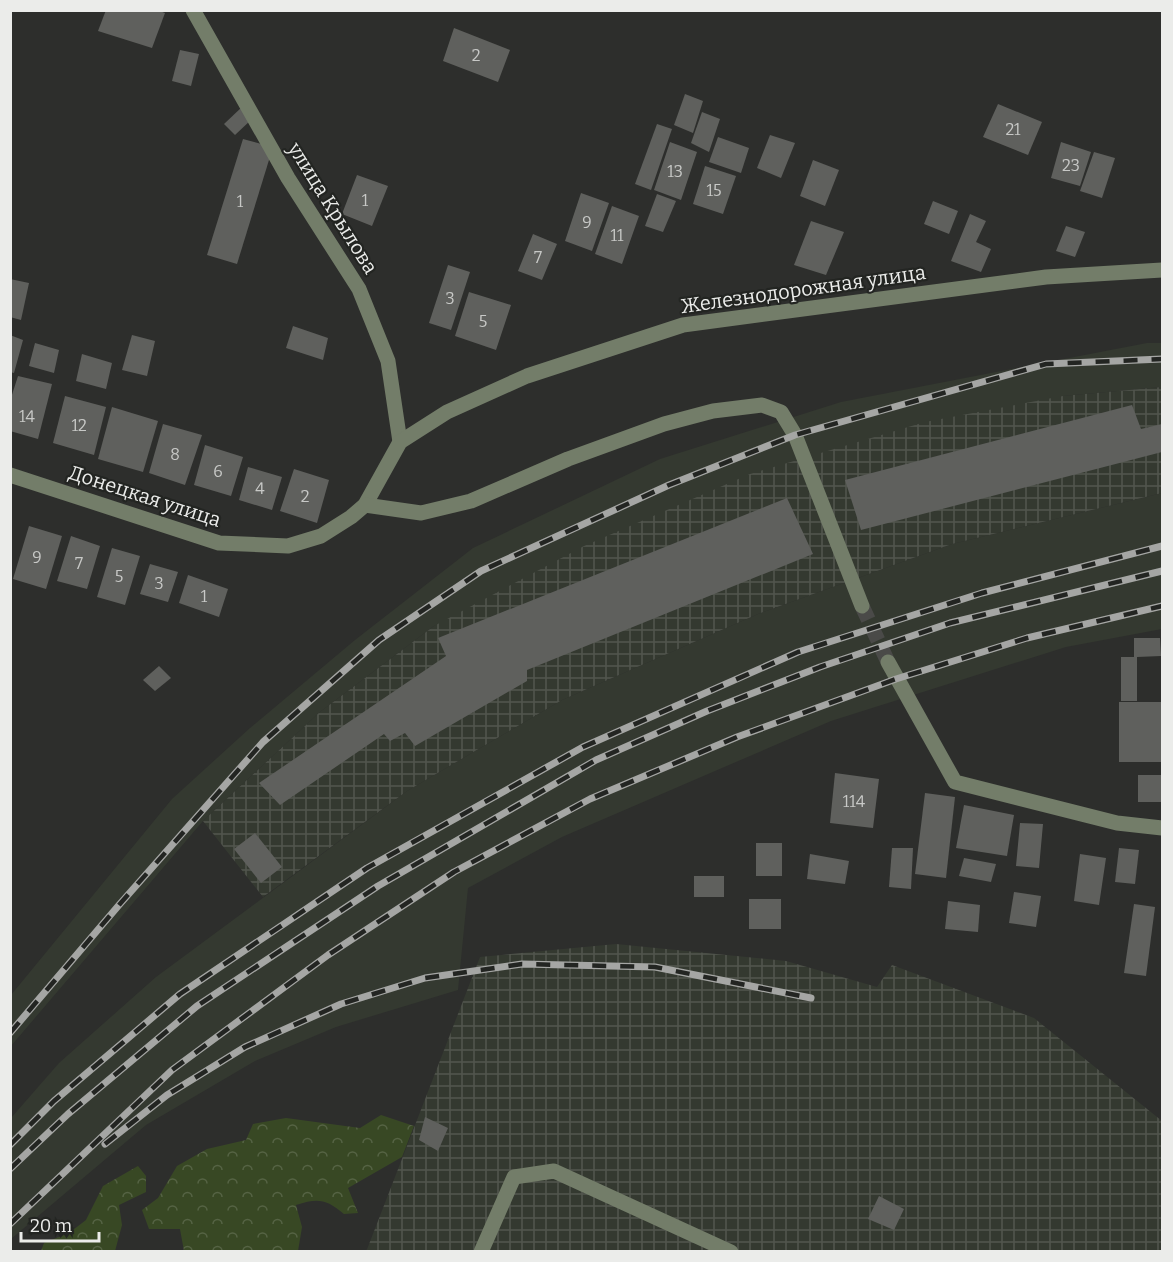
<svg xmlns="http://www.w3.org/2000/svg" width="1173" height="1262" viewBox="0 0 1173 1262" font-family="Bitter,serif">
  <defs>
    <pattern id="industrial-grid" width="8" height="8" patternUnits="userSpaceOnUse" patternTransform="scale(1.5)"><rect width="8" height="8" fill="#343930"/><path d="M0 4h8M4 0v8" fill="none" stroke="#52564e"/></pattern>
    <pattern id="forest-crowns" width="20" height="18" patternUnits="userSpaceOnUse" patternTransform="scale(1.5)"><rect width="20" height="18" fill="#384824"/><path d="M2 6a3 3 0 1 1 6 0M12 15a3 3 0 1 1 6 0" fill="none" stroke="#556344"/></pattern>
  </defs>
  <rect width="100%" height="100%" fill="#2d2e2c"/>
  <g fill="#343930">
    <path d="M1147 343H1162V387L1063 396 434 626 320 712 203 821 11 1046V995L172 799 250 728 355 640 473 548 660 459 841 402Z"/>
    <path d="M1162 493V629L1066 647 831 721 562 837 468 888 458 990 336 1027 255 1061 146 1125 11 1239V1118L59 1063 156 977 407 791 562 700 758 614 952 544Z"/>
  </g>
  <g fill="url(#industrial-grid)">
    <path d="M1162 387V493L952 544 758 614 562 700 407 791 263 897 203 821 320 712 434 626 584 546 750 474 925 422 1063 396Z"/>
    <path d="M616 944 786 961 877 987 892 965 1034 1018 1162 1121V1251L366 1252 480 957Z"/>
  </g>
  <g fill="url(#forest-crowns)">
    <path d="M381 1115 414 1126 402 1157 348 1188 358 1213 344 1214C326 1199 318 1198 296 1205L302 1227 298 1251H184L180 1229H149L142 1210 158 1198 177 1166 207 1149 246 1140 253 1124 286 1118 360 1128Z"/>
    <path d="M138 1166 146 1176V1192L119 1205 122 1225 115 1251H41L44 1243 69 1233 86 1220 103 1186Z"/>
  </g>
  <g fill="#5f605d">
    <path d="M106 10H157L165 13 152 48 98 31Z"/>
    <path d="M454 28 510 50 498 82 443 61Z"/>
    <path d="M180 50 199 54 191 86 172 81Z"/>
    <path d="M685 94 703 101 693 133 674 125Z"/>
    <path d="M998 104 1042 122 1028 155 983 137Z"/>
    <path d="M242 107 252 119 235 135 224 124Z"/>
    <path d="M702 112 720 119 709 152 691 143Z"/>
    <path d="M657 124 672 129 651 190 635 184Z"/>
    <path d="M770 135 795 143 781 178 757 168Z"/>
    <path d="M718 137 749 148 741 173 709 162Z"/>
    <path d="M243 139 273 147 237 264 207 255Z"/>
    <path d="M670 142 697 152 681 200 654 190Z"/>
    <path d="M1061 142 1091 152 1080 186 1051 178Z"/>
    <path d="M1094 152 1115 158 1102 198 1080 191Z"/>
    <path d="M813 160 839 170 825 206 800 196Z"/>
    <path d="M705 166 736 176 723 214 693 204Z"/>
    <path d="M357 175 388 186 372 226 342 214Z"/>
    <path d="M581 193 609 203 592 251 565 241Z"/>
    <path d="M657 194 676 201 663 232 645 226Z"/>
    <path d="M933 201 958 211 949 234 924 224Z"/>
    <path d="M612 206 639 216 622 264 595 254Z"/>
    <path d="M970 214 986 221 976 242 991 249 981 272 951 261Z"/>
    <path d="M811 221 844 232 826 275 794 265Z"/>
    <path d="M1066 226 1085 232 1075 257 1056 251Z"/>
    <path d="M533 234 557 244 542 280 518 271Z"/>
    <path d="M448 265 470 272 451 330 429 323Z"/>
    <path d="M10 279 29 283 21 320 10 317Z"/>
    <path d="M469 292 511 305 496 350 455 336Z"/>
    <path d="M293 326 328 338 323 360 286 348Z"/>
    <path d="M10 335 23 340 14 373 10 372Z"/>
    <path d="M132 335 155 341 147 376 122 370Z"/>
    <path d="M35 343 59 350 54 373 29 366Z"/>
    <path d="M82 354 112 363 106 389 76 381Z"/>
    <path d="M18 376 52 384 38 439 10 431V401Z"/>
    <path d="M65 396 106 407 94 455 53 443Z"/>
    <path d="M1132 405 1141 429 1162 424V452L861 530 845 480Z"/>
    <path d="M112 407 158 421 143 472 98 459Z"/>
    <path d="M163 424 202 435 185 485 149 473Z"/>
    <path d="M205 445 243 457 231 496 194 485Z"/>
    <path d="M248 467 282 477 272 510 239 500Z"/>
    <path d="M294 469 329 480 317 523 280 511Z"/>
    <path d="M787 498 813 554 527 670V681L415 746 405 733 390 741 384 734 280 805 259 783 446 656 438 638Z"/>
    <path d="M29 526 62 536 46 589 13 579Z"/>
    <path d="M71 536 100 546 87 589 57 581Z"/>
    <path d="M112 548 140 556 125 605 97 597Z"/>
    <path d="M150 564 178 572 168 602 140 594Z"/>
    <path d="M188 575 228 589 219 617 179 603Z"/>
    <path d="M1134 638H1160L1161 656 1137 657V701H1121V657H1134Z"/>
    <path d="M159 666 171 678 155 691 143 680Z"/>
    <rect x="1119" y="702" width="43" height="60"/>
    <path d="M835 773 879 779 873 828 830 823Z"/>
    <rect x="1138" y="775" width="24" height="27"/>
    <path d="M925 793 955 797 946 878 915 874Z"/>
    <path d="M964 805 1014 815 1007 856 956 848Z"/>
    <path d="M1020 823 1043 824 1039 868 1016 866Z"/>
    <path d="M255 833 282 867 261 883 234 849Z"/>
    <rect x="756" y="843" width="26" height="33"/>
    <path d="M892 848H913L911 889 889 887Z"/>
    <path d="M1119 848 1139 850 1135 884 1115 882Z"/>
    <path d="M810 854 849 861 845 884 807 879Z"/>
    <path d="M1080 854 1106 858 1099 905 1074 901Z"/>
    <path d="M964 858 996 864 991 882 959 876Z"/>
    <rect x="694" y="876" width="30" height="21"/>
    <path d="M1014 892 1041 896 1036 927 1009 923Z"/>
    <rect x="749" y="899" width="32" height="30"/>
    <path d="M948 901 980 905 978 932 945 929Z"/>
    <path d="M1134 904 1155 907 1146 976 1124 973Z"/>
    <path d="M425 1117 448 1128 438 1151 419 1140Z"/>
    <path d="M879 1196 904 1209 894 1230 868 1219Z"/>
  </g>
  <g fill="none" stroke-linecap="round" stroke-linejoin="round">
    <path stroke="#4a4a48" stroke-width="15" stroke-dasharray="15 8" stroke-linecap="butt" d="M862 606 888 662"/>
    <g stroke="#737d69" stroke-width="15">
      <path d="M193 10 288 178 359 289 388 361 400 442"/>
      <path d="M10 475 219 543 288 546 321 536 351 517 365 505 400 442 447 412 527 376 683 325 1046 277 1162 270"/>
      <path d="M365 505 421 513 471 501 568 459 664 424 713 411 762 405 781 412 795 435 862 606"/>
      <path d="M888 662 955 782 1117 823 1162 828"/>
      <path d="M481 1252 514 1177 554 1171 731 1252"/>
    </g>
    <g stroke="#a5a6a4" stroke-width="7">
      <g id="rail">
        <path d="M10 1033 119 905 263 742 379 640 481 571 669 485 795 435 1046 364 1162 359"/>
        <path d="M105 1144 167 1095 245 1047 341 1004 425 978 522 964 655 967 811 998"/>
        <path d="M10 1145 54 1101 180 994 367 868 583 747 798 652 982 593 1162 546"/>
        <path d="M10 1169 68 1114 197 1006 378 886 596 760 707 711 820 667 950 623 1162 571"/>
        <path d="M10 1224 172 1070 328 955 454 872 590 799 737 737 896 679 1027 638 1162 606"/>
      </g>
    </g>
    <use href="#rail" stroke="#232522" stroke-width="4.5" stroke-dasharray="14" stroke-linecap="butt"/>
  </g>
  <g text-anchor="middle" stroke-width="4.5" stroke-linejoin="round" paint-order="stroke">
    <g font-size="16" fill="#c8c9c7">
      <text x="476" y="61">2</text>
      <text x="1013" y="135">21</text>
      <text x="1071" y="171">23</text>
      <text x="675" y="177">13</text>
      <text x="714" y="196">15</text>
      <text x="365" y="206">1</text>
      <text x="240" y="207">1</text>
      <text x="587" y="228">9</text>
      <text x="617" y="241">11</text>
      <text x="538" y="263">7</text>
      <text x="450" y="304">3</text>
      <text x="483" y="327">5</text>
      <text x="27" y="422">14</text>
      <text x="79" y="431">12</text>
      <text x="175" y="460">8</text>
      <text x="218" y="477">6</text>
      <text x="260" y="494">4</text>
      <text x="305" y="502">2</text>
      <text x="37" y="563">9</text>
      <text x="79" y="569">7</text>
      <text x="119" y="582">5</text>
      <text x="159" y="589">3</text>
      <text x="204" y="602">1</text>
      <text x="854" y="807">114</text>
    </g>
    <g font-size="20" fill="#ebecea" stroke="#232522">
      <text transform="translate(333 208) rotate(58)" y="7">улица Крылова</text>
      <text transform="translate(803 289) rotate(-8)" y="7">Железнодорожная улица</text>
      <text transform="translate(145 496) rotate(18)" y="7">Донецкая улица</text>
    </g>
  </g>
  <rect width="1173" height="1262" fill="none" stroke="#ebecea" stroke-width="24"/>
  <path d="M21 1232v9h78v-9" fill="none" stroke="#ebecea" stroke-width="3"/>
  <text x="30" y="1232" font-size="18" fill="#ebecea" stroke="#232522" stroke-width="4.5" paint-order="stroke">20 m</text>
</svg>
